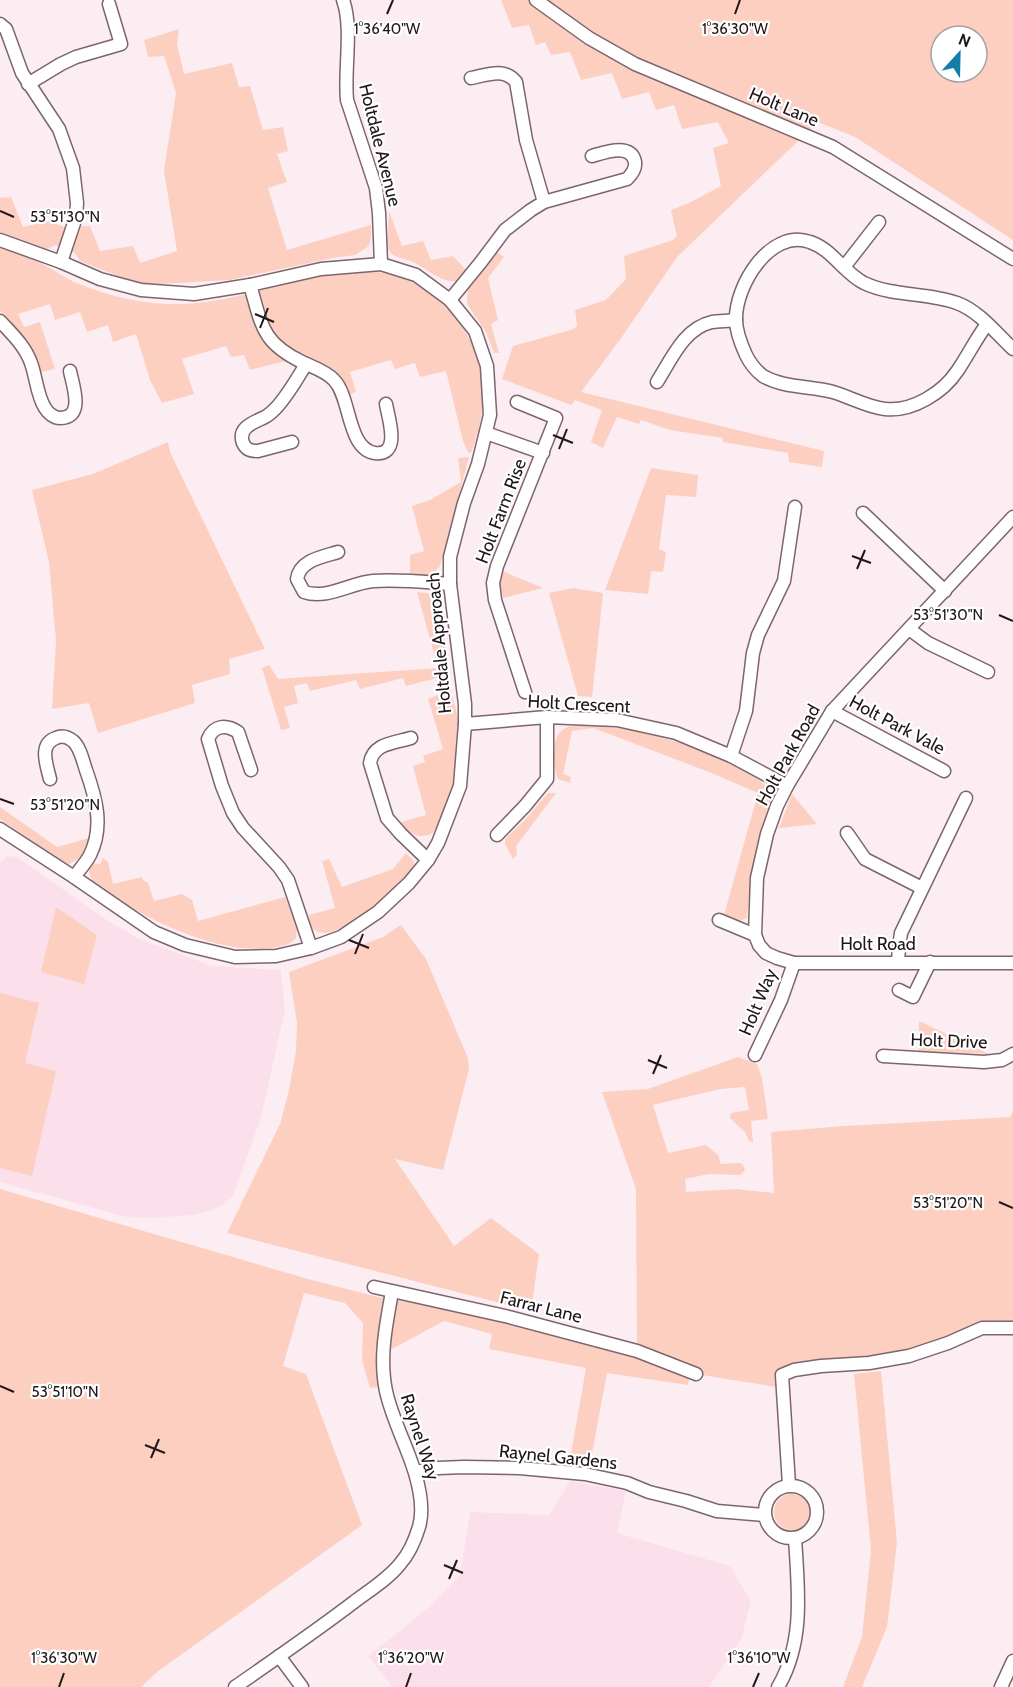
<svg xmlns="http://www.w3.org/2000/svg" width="1013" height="1687" viewBox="0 0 1013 1687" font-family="Cabin,sans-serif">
  <rect width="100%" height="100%" fill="#fcedf3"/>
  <g fill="#fbe0eb">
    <path d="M7 856 17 857 104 918 137 938 212 966 281 970 285 1010 261 1118 233 1196 223 1205 214 1210 193 1215 153 1218 126 1217 0 1182V863Z"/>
    <path d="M570 1481 626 1491 617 1533 730 1566 751 1601 741 1640 709 1687H392L368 1656 427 1609 460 1575 470 1512 549 1515Z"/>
  </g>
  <g fill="#fdcfc0" fill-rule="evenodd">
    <path d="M501 0H1013V240L855 137 818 122 677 257 619 341 581 392 824 451 822 467 789 462 788 453 723 442V438L670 430 641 420 639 424 617 417 603 448 591 442 602 410 575 400 571 405 502 379 513 346 574 329 577 325 575 310 606 300 626 279 624 256 673 240 677 236 671 210 691 202 721 186 713 148 729 143 718 122 682 129 674 105 656 110 649 92 622 99 612 73 581 80 570 52 551 55 545 42 536 45 529 25 512 28ZM941 36H977V72H941Z"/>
    <path d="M179 29 177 44 184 74 232 63 239 87 250 86 263 130 283 127 288 151 277 154 287 182 268 188 287 250 371 225V237L369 246 355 255 333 258 229 280 145 285 128 280 80 261 75 253 56 245 47 249 0 232V196L1 198 11 197 23 227 47 221 65 227 90 226 100 251 133 246 140 263 177 251 164 171 176 93 164 56 148 57 144 40Z"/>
    <path d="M389 211 402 246 423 241 431 260 453 256 467 271 457 281C440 283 428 269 413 262 407 259 401 259 395 256 390 253 388 250 387 245Z"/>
    <path d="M0 248C13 252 26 256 38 262 51 268 62 276 74 282 103 294 135 303 167 304 217 306 270 286 319 277 339 274 358 270 378 272 397 274 417 283 432 294 445 305 456 316 465 331 470 341 478 353 481 364 488 394 481 425 471 453L468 452 463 441 446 371 420 377 415 363 395 369 391 360 350 372 356 392 349 395 342 377 328 366 301 355 286 361 250 370 244 355 231 357 226 346 182 359 194 394 162 403 150 380 136 334 113 342 108 325 87 332 80 312 55 320 50 304 18 314 24 327 40 322 55 369 41 372C30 346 19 332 0 311Z"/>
    <path d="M497 252 504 257 488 278 498 320 491 324 499 353H494L486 332 467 304V297L468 289Z"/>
    <path d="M168 442 170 452 265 649 229 659 230 674 192 685 195 703 98 733 89 703 52 709 56 641 49 562 32 490 93 474Z"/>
    <path d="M469 457 440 566 430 577 410 575V555L424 551 412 506 430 500 461 482 458 458Z"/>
    <path d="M651 468 698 475 696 497 666 495 659 549 666 552 663 572 651 571 648 594 605 590Z"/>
    <path d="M502 571 543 588 503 598 499 581Z"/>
    <path d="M573 588 603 593 592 697 578 696 549 593Z"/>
    <path d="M417 592C431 593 435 594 441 607 444 635 447 662 451 689 452 698 456 707 457 716 460 748 455 790 441 819 437 827 434 836 423 836 414 837 405 830 401 822L426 815 413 766 425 762 423 756 443 749 428 699 446 692 441 677 406 686 403 678 360 689 356 680 310 691 307 683 294 686 298 703 284 707 290 728 281 730 262 668 269 665 278 679 438 668Z"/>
    <path d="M570 726C589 726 607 726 625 729 644 733 665 738 683 744 700 750 766 777 770 792 773 802 767 814 763 823 753 853 750 887 747 918L739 921 724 915 758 793 709 772 593 728 572 731 563 774 571 777 570 783 558 779C553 770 552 744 558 735 561 730 565 728 570 726Z"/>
    <path d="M548 793H556L516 846 517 855 513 859 505 844V839L525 820Z"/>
    <path d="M792 794 817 824 779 828Z"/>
    <path d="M0 807 57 847 89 838C86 852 83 858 69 864L61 861 0 819Z"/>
    <path d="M406 853 413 860 416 867C394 891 371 913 342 927 337 930 330 933 324 933 319 933 315 930 311 928L309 915 335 908 322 861 329 859 342 887 393 869Z"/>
    <path d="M103 858 108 862 113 884 142 877 143 880 148 883 154 901 182 894 192 900 198 921 285 897 297 928 296 938C289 946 281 946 271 948 220 954 156 924 114 897 107 892 93 886 90 876 88 872 89 867 91 863L100 864Z"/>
    <path d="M56 907 97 935 84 984 41 972Z"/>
    <path d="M401 925 426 959 468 1058 469 1069 443 1170 395 1159 454 1246 491 1218 539 1254 531 1311 227 1233 280 1124 289 1090 296 1051 297 1023 289 972 383 937Z"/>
    <path d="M0 993 39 1003 25 1063 56 1071 32 1176 0 1168Z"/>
    <path d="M919 1021 989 1054 919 1051Z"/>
    <path d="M738 1057 757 1064 762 1078 768 1119 751 1121 753 1142 749 1141 745 1132 730 1118 731 1113 749 1110 745 1087 720 1089 653 1105 668 1153 706 1145 719 1156 720 1164 739 1163 742 1164 745 1169 742 1174 739 1175 709 1174 685 1179 686 1192 735 1189 774 1193 771 1132 844 1126 1010 1117 1013 1112V1328H982L909 1356 794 1370 782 1388 696 1374 689 1377 688 1385 607 1373 590 1464 570 1460 586 1368 489 1349 492 1334 444 1321 392 1349 377 1350V1370L381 1387 370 1388 362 1360 363 1323 345 1303 304 1293 283 1366 306 1374 362 1525 157 1672 141 1687H0V1189L308 1279 378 1297 488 1316 637 1350 636 1189 602 1092 648 1089Z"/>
    <path d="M881 1371 897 1543 887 1627 862 1687H843L862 1637 871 1550 854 1374Z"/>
    <circle cx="792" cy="1512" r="18"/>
  </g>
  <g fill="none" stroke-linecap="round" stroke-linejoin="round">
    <g stroke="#7b656e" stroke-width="15">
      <g id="minor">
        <path d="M343 0C353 28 344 69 347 100L376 188 379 213 381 264"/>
        <path d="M536 0 589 38 635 64 833 147 1013 259"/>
        <path d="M0 24 6 29 22 73 59 129 73 168 77 203 76 217 61 262"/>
        <path d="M471 78C487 75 504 67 516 82L526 140 544 202"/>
        <path d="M28 84 61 64 76 57 121 44 109 4"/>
        <path d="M0 240 61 262 100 279 141 290 194 294 250 285 321 269 381 264 416 275 450 300 475 331 487 366 490 415 478 464 464 503 450 557V584L465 704V724L460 786 438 843 428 860 409 883 378 912 341 937 311 948 276 956 235 957 185 945 154 932 74 877 0 829"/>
        <path d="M844 267 879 222"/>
        <path d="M250 285C262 325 261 342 302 362 312 367 326 371 334 380 351 397 347 449 375 453 402 456 388 417 386 404"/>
        <path d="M450 300 481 262 505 230 531 210 544 202 627 179C631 175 636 168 635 162 631 142 603 153 592 156"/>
        <path d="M0 321C12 334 25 346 31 363 36 376 37 396 45 408 48 413 54 418 60 418 85 418 73 386 70 371"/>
        <path d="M987 324C976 339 968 355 958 370 943 393 912 412 885 409 867 407 850 397 833 392 811 386 783 388 763 376 755 370 750 363 746 355 741 344 736 332 736 320 735 286 770 228 810 242 832 249 844 273 864 283 894 297 927 292 957 303 979 311 996 333 1013 349"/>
        <path d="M657 382C671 360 684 328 712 322 719 321 728 321 736 320"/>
        <path d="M517 402 556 418 497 566 493 583 495 600 525 692"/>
        <path d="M486 433 543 453"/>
        <path d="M292 442 258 451C251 451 246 450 243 443 237 427 255 422 265 417 269 415 273 411 276 408 288 395 297 379 306 364"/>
        <path d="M863 513 945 591"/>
        <path d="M1013 517 832 711 787 786 777 806 767 834 757 878 755 935 759 945 766 953 777 958 794 963H1013"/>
        <path d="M338 552C322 557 300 560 297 579L304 592C327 600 350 583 373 581 399 579 424 582 450 584"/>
        <path d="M909 629 928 643 988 672"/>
        <path d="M832 711 944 771"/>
        <path d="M465 724 547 717 617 720 676 733 731 756 787 786"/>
        <path d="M411 738C395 743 373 743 370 763L387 818 401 834 428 860"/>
        <path d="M731 756 746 711 753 653 758 635 784 581 795 507"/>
        <path d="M251 770 238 732C226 724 214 725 208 739L222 786 233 813 243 828 279 867 288 880 311 948"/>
        <path d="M50 779C47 766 38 744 56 738 62 735 68 737 73 741 80 747 83 761 86 770 96 798 104 827 90 855 86 863 79 870 74 877"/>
        <path d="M847 833 865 859 922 888"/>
        <path d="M497 835 525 806 547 779V717"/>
        <path d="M719 920 755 935"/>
        <path d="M898 962 899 947 901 933 966 798"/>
        <path d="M899 990 913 997 930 962"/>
        <path d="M755 1055 781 1000 794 963"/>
        <path d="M883 1056 984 1062 1002 1060 1013 1054"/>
        <path d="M374 1287 509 1317 637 1351 696 1374"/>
        <path d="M415 1472 438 1468 464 1467 520 1468 585 1474 627 1483 649 1492 686 1501 717 1511 765 1515"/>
        <path d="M789 1485 782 1375 794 1370 821 1366 869 1363 909 1356 948 1343 982 1328H1013"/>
        <circle cx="791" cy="1512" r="26"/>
        <path d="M279 1656 302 1687"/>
        <path d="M235 1687C275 1659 316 1631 354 1602 370 1590 388 1579 400 1564 409 1554 415 1540 419 1527 424 1510 420 1490 415 1473 407 1446 392 1419 386 1391 379 1358 386 1325 392 1292"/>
        <path d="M778 1687C805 1641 798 1589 795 1538"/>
        <path d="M1001 1687 1013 1661"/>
      </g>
    </g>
    <use href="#minor" stroke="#fff" stroke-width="12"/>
  </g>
  <path fill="none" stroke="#1f161a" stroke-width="2" d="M387 14 393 0M735 14 740 0M0 211 14 217M255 314 274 322M260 328 268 308M553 435 573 443M559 449 567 429M852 556 871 563M857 569 865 550M999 615 1013 621M0 799 14 804M349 940 369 948M355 954 363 934M648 1060 667 1068M653 1074 661 1055M999 1202 1013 1208M0 1386 14 1392M145 1445 165 1453M151 1458 159 1439M444 1565 463 1573M449 1579 457 1560M59 1687 64 1673M406 1687 411 1673M753 1687 759 1673"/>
  <g text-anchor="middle" stroke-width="4.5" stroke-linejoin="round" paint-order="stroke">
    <g font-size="18" fill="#1f161a" stroke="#fff">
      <text transform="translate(784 107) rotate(23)" y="6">Holt Lane</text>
      <text transform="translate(380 145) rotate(76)" y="6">Holtdale Avenue</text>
      <text transform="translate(501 511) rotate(-69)" y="6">Holt Farm Rise</text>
      <text transform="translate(439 643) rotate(-95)" y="6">Holtdale Approach</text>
      <text transform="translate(579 704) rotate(3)" y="6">Holt Crescent</text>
      <text transform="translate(897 725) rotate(28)" y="6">Holt Park Vale</text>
      <text transform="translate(788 755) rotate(-61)" y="6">Holt Park Road</text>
      <text x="878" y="950">Holt Road</text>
      <text transform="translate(758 1002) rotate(-67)" y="6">Holt Way</text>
      <text transform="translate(949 1041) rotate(2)" y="6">Holt Drive</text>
      <text transform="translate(541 1307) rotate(14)" y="6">Farrar Lane</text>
      <text transform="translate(420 1437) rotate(72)" y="6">Raynel Way</text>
      <text transform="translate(558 1457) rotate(6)" y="6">Raynel Gardens</text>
    </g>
  </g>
  <g font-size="15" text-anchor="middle" fill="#1f161a" stroke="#fff" stroke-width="4.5" stroke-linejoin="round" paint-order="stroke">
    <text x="387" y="34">1°36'40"W</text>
    <text x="735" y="34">1°36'30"W</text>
    <text x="65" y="222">53°51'30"N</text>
    <text x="948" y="620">53°51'30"N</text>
    <text x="65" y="810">53°51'20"N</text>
    <text x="948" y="1208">53°51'20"N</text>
    <text x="65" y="1397">53°51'10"N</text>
    <text x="64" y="1663">1°36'30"W</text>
    <text x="411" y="1663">1°36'20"W</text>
    <text x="759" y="1663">1°36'10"W</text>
  </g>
  <g transform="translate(959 54) rotate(22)"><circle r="28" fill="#ffffff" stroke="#a5a2a3" stroke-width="1.5"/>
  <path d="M0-4.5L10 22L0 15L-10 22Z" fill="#127da6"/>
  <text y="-9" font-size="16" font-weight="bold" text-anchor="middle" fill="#1f161a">N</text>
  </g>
</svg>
